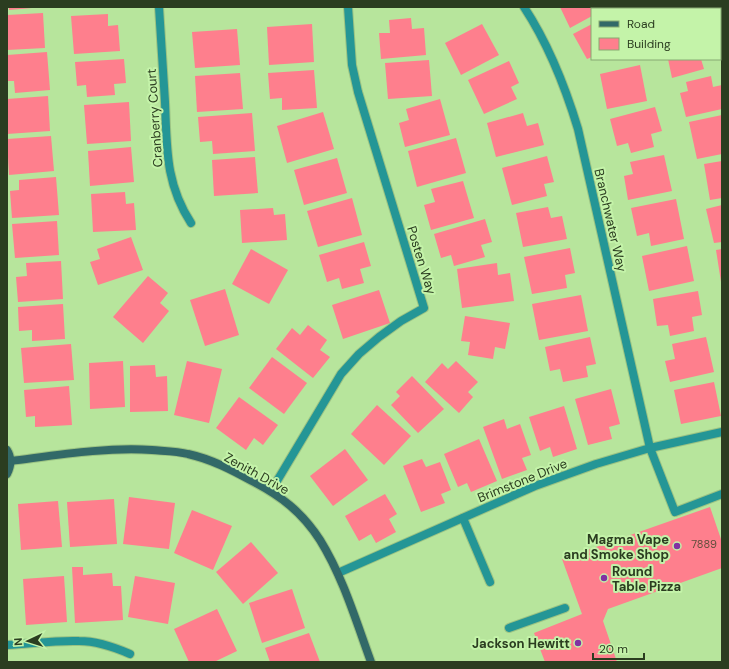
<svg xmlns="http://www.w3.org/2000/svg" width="729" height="669" viewBox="0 0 729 669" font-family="'DM Sans',sans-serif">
  <rect width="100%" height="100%" fill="#b7e59c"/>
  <g fill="#fe7f8d">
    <path d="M9 7H32V8L9 10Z"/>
    <path d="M560 7H610L607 9H592V16L570 28Z"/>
    <path d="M652 7H694L695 9H653Z"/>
    <path d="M43 13 45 48 7 50V15Z"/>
    <path d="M108 14V26L118 25 120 51 74 54 71 16Z"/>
    <path d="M411 18 412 29 424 28 426 55 381 59 379 33H390L389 20Z"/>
    <path d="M312 24 314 62 269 65 267 27Z"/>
    <path d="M482 24 499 55 461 75 445 43Z"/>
    <path d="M592 24V57L587 59 573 34Z"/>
    <path d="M237 29 240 65 195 68 192 32Z"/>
    <path d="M47 52 50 90 15 93 14 81H7V55Z"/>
    <path d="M124 59 126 83 114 84 115 95 87 97 86 85 77 86 75 62Z"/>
    <path d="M668 59H701L704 69 672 78Z"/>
    <path d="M429 60 432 96 388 99 385 63Z"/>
    <path d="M509 61 519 83 511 87 517 99 484 114 468 80Z"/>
    <path d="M640 65 647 101 607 109 600 74Z"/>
    <path d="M314 70 317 108 282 110V98L270 99 268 73Z"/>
    <path d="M240 73 243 109 197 112 195 76Z"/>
    <path d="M711 76 713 87 722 85V109L686 117 680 93 688 91 686 82Z"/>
    <path d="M48 96 50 131 7 134V99Z"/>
    <path d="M440 99 450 135 405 147 399 123 409 120 406 109Z"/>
    <path d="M129 102 131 141 87 144 84 105Z"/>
    <path d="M655 107 662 131 651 134 654 147 631 153 628 143 617 146 610 119Z"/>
    <path d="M323 112 334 149 287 163 277 126Z"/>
    <path d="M252 113 255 151 213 154 212 141 200 142 198 117Z"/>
    <path d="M523 113 527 126 538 123 544 145 496 157 487 123Z"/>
    <path d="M722 115V154L697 159 689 122Z"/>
    <path d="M51 136 54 171 9 175 7 139Z"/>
    <path d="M456 138 466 173 417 187 408 151Z"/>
    <path d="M131 147 134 182 90 186 88 151Z"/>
    <path d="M664 155 672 191 628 200 624 176 633 174 630 162Z"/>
    <path d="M547 156 554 182 544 184 547 196 512 205 502 168Z"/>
    <path d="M255 157 258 193 214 196 212 160Z"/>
    <path d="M337 158 347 193 304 205 294 170Z"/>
    <path d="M722 161V198L710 200 704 164Z"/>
    <path d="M56 177 59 215 12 218 10 191 19 190V180Z"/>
    <path d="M463 181 474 218 431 230 424 205 435 202 431 189Z"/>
    <path d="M125 192 126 204 134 203 136 230 93 232 91 194Z"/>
    <path d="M352 198 362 235 318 247 307 211Z"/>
    <path d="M676 199 684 239 651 246 649 233 637 236 631 208Z"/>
    <path d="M722 205V242L714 243 706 209Z"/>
    <path d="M548 207 551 218 562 216 567 239 523 247 516 213Z"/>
    <path d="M273 208 274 215 285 214 287 240 242 243 240 210Z"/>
    <path d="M485 219 492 242 481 245 485 257 454 266 451 255 441 258 434 234Z"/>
    <path d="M57 221 59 255 15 258 12 224Z"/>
    <path d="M131 237 143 270 98 285 90 262 100 259 97 249Z"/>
    <path d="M364 242 371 266 360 269 364 283 342 289 339 278 327 282 319 255Z"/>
    <path d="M687 246 694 281 649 291 642 256Z"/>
    <path d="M570 248 575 273 565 275 567 288 532 294 524 257Z"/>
    <path d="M251 249 288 270 269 304 232 284Z"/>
    <path d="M722 249V282H721L716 250Z"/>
    <path d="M61 261 63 299 18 302 16 277 27 276 26 263Z"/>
    <path d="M497 263 498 275 510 273 514 301 462 308 457 269Z"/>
    <path d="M148 276 168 293 160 303 169 311 143 343 113 317Z"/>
    <path d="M225 289 239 335 205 346 190 300Z"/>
    <path d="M379 290 390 323 343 339 332 305Z"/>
    <path d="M698 291 702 315 692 317 694 331 670 336 668 325 657 326 653 299Z"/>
    <path d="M581 295 588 331 539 340 532 304Z"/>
    <path d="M63 304 65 339 32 341V330L19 331 18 307Z"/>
    <path d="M465 316 510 323 505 349 495 347 493 359 468 355 470 342 461 341Z"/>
    <path d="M308 325 327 340 320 350 330 357 313 378 276 349 292 328 300 335Z"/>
    <path d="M590 337 596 364 586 366 588 377 563 382 560 369 550 371 545 347Z"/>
    <path d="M706 337 714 372 670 382 665 361 675 359 672 344Z"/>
    <path d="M71 344 74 380 24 383 21 348Z"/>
    <path d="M272 357 307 383 284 414 249 388Z"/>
    <path d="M123 361 125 407 90 409 89 363Z"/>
    <path d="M187 361 222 369 209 423 174 415Z"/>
    <path d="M456 361 478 382 468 392 473 397 459 413 425 382 442 363 448 369Z"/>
    <path d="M155 365 156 377 167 376 168 411 130 412V366Z"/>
    <path d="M412 376 444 409 418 433 391 405 400 396 396 392Z"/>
    <path d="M714 382 721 416 681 424 674 390Z"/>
    <path d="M69 386 72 425 35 427V416L26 417 24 390Z"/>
    <path d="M611 389 620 424 609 427 612 439 588 445 575 399Z"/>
    <path d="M239 397 278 425 263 445 254 438 246 450 216 428Z"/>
    <path d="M377 405 411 436 384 465 351 434Z"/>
    <path d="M564 406 577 449 553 457 550 447 540 451 529 417Z"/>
    <path d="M504 419 507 429 520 424 531 455 522 458 527 470 502 479 483 427Z"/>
    <path d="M479 439 497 481 471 492 467 483 458 487 444 454Z"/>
    <path d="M345 449 368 480 333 506 310 476Z"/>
    <path d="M422 459 426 467 440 462 451 490 441 494 445 503 421 512 403 466Z"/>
    <path d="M385 494 397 514 389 519 396 532 376 543 371 534 359 541 345 516Z"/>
    <path d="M129 497 175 503 169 549 123 544Z"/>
    <path d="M114 499 117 544 70 547 67 502Z"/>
    <path d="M58 501 62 547 21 550 18 504Z"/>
    <path d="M710 507 722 542V568L608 609 603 621 617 662H545L534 633 582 614 562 559Z"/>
    <path d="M192 510 232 526 213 570 174 553Z"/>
    <path d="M251 542 278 573 243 604 216 572Z"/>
    <path d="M72 567H83V575L112 573 113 586H121L123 620 75 623Z"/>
    <path d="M64 576 67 622 26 625 23 579Z"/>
    <path d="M135 576 175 583 168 624 128 617Z"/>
    <path d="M292 589 305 628 262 643 249 603Z"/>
    <path d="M217 609 237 651 214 662H189L174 629Z"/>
    <path d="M309 633 320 662H270L265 648Z"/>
  </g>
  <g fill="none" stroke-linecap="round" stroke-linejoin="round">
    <g stroke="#9bc383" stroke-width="10">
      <g id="lane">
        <path d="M650 448 675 512 722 494"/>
        <path d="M463 518 490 582"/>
        <path d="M509 628 565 608"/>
      </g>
    </g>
    <g stroke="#9bc383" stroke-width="10">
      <g id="street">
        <path d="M159 7C161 39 163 70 165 102 167 147 165 183 191 223"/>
        <path d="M524 7C549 45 565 86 578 129L650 448"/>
        <path d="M271 491 341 374 359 354 379 337 401 321 424 308 358 92 352 65 348 7"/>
        <path d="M338 573 535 486 596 464 650 448 722 432"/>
        <path d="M7 645C30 644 56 640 79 641 96 641 114 647 130 654"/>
      </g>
    </g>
    <g stroke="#9bc383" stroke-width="10">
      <g id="secondary">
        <path d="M7 450C12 458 11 466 7 474"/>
        <path d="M11 461C58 455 105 447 152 450 164 451 177 451 188 454 211 459 232 470 252 481 281 496 302 512 320 540 343 577 356 621 371 662"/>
      </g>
    </g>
    <use href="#lane" stroke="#249696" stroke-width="8"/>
    <use href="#street" stroke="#249696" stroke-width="8"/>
    <use href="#secondary" stroke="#326968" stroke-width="8"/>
  </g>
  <g fill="#8131a2" stroke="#c4f3a9" stroke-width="1.5">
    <circle cx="677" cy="546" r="4"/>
    <circle cx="604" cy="578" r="4"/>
    <circle cx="578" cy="643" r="4"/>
  </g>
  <g text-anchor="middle" stroke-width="4" stroke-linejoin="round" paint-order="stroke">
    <g font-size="11" fill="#604e3b">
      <text x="704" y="548">7889</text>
    </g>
    <g font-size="13" fill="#2b3d20" stroke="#c4f3a9">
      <text transform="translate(154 118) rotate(-94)" y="5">Cranberry Court</text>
      <text transform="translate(611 220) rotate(77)" y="5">Branchwater Way</text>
      <text transform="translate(422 260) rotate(73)" y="5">Posten Way</text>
      <text transform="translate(257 473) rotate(29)" y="5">Zenith Drive</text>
      <text transform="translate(522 480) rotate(-22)" y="5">Brimstone Drive</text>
    </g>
    <g font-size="13" font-weight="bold" fill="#2b3d20" stroke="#c4f3a9" text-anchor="end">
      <text x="669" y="544">Magma Vape<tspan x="669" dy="15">and Smoke Shop</tspan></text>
      <text x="612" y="576" text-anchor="start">Round<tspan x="612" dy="15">Table Pizza</tspan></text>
      <text x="570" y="648">Jackson Hewitt</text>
    </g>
  </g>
  <rect width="729" height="669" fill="none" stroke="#2b3d20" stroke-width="16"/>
  <rect x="591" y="8" width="130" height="52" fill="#c4f3a9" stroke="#87aa72"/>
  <rect x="599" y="21" width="20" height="6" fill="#326968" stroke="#87aa72"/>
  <text x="627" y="28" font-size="12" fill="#2b3d20">Road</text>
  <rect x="599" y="38" width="20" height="12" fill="#fe7f8d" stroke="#87aa72"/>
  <text x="627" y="48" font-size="12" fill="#2b3d20">Building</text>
  <g transform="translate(28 641) rotate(266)" stroke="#c4f3a9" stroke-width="3" paint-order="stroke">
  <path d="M0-3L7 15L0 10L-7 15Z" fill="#2b3d20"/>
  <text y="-6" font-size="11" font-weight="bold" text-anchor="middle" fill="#2b3d20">N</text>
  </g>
  <path d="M593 653v6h51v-6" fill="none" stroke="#2b3d20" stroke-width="2"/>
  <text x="599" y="653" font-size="12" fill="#2b3d20" stroke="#c4f3a9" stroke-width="3" paint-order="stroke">20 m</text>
</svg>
